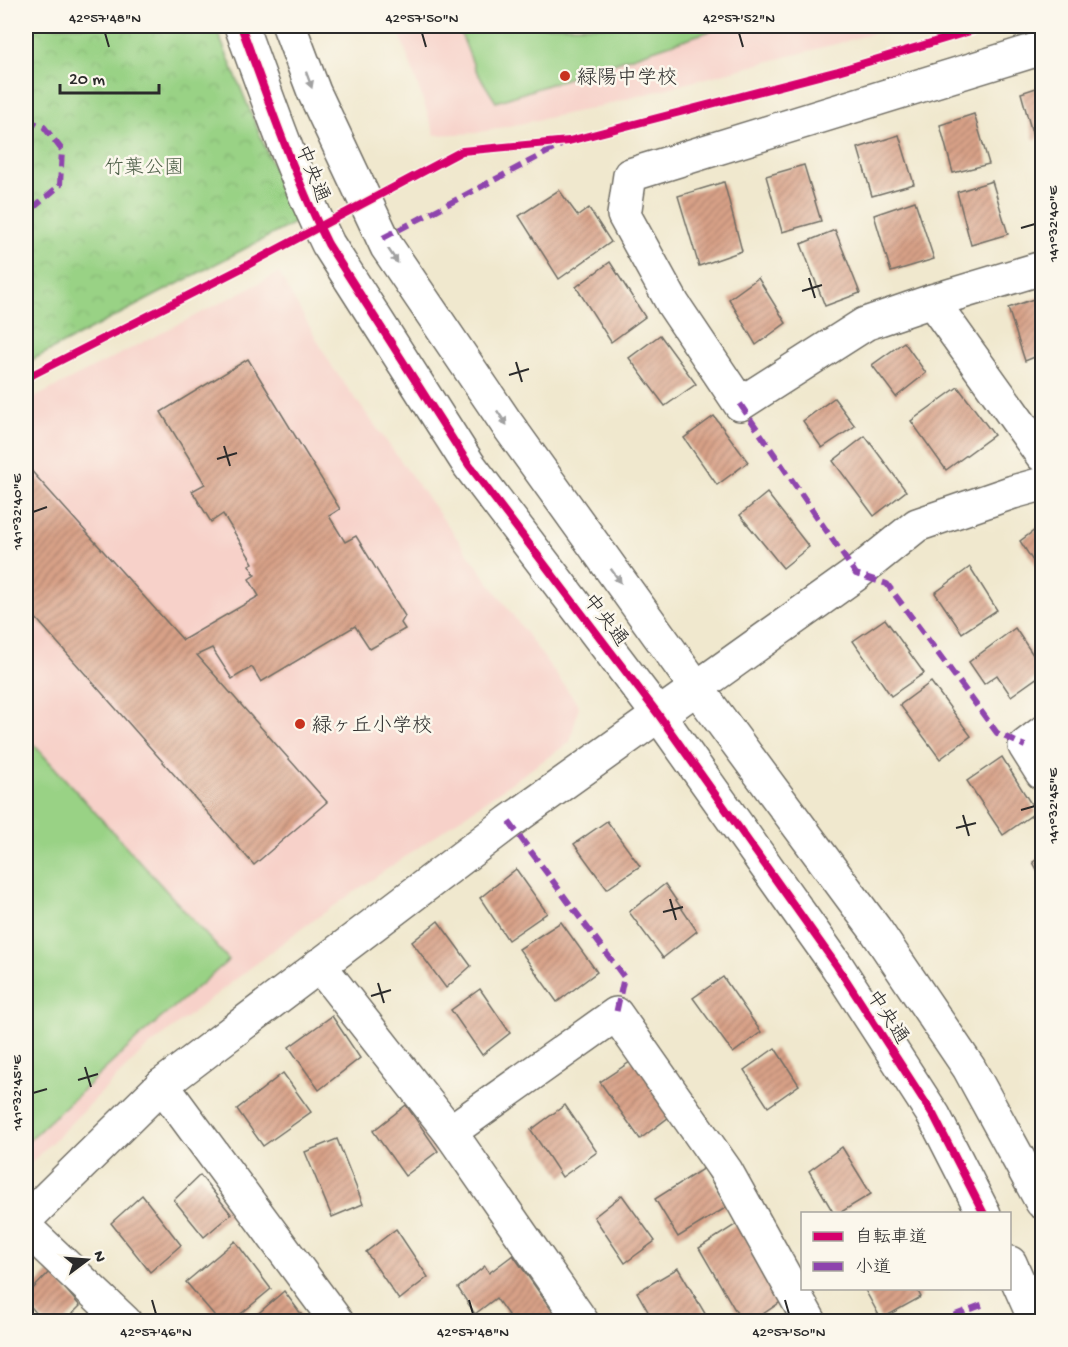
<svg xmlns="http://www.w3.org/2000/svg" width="1068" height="1347" viewBox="0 0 1068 1347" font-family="'Gochi Hand','Klee One',sans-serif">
  <defs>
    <pattern id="park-crowns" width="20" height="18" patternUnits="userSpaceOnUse" patternTransform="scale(1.5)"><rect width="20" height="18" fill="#99d285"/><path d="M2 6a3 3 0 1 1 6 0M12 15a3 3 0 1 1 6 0" fill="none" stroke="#84b473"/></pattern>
    <pattern id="building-hatch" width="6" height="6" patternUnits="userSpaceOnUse" patternTransform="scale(1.5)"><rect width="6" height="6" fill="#d8a187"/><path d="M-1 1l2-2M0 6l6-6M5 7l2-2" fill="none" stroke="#af836f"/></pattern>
  </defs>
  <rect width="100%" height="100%" fill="#fbf7ec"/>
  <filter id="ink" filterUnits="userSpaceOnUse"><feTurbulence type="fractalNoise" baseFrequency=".0167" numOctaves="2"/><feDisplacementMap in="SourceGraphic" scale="12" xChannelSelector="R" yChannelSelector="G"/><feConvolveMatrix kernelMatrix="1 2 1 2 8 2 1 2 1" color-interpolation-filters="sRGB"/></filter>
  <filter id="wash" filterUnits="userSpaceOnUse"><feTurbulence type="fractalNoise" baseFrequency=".008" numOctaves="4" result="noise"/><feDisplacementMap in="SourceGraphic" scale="24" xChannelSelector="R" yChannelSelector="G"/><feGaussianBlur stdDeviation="1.35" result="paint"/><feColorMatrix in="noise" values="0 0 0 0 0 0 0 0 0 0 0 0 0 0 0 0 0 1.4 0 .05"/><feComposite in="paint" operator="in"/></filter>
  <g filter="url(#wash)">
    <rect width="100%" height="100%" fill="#f0e8ce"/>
    <g fill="#f7d1c9">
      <path d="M397 26H896L843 42 589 109 476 133 435 135Z"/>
      <path d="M279 273 333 368 579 706 570 742 298 931 142 1052 26 1168V402Z"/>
    </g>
    <path fill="url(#park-crowns)" stroke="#627e58" stroke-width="1.5" d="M26 26H215L296 222 26 363Z"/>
    <g fill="#99d285" stroke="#627e58" stroke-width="1.5">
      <path d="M458 26H725L496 102 475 69Z"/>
      <path d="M26 736 229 960 145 1032 26 1143Z"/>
    </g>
    <g id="blocks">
      <g fill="url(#building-hatch)">
        <path d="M1042 86V138L1034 140 1021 93Z"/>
        <path d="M974 114 989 164 953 173 940 125Z"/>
        <path d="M899 135 914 184 872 196 858 148Z"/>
        <path d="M804 165 821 221 782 232 766 176Z"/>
        <path d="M992 181 1008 234 971 245 957 192Z"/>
        <path d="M724 182 742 251 699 266 678 196Z"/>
        <path d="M559 190 578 216 589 208 611 242 559 279 519 216Z"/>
        <path d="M915 201 934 259 891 272 874 215Z"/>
        <path d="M835 230 860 293 825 306 801 244Z"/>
        <path d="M610 262 645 317 611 342 576 287Z"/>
        <path d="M758 278 786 323 756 345 729 299Z"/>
        <path d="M1042 296V354L1025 361 1008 308Z"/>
        <path d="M660 335 696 384 665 406 629 358Z"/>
        <path d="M904 342 926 373 896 397 872 365Z"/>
        <path d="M248 359 340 509 329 516 345 542 356 536 405 616 401 623 405 629 370 649 355 626 261 682 252 667 232 679 212 648 197 655 327 802 254 865 26 607 27 466 183 640 259 596 249 579 255 575 249 565 253 563 223 514 211 522 192 491 205 484 161 412Z"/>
        <path d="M958 387 994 435 946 470 911 421Z"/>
        <path d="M834 398 855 426 822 448 803 421Z"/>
        <path d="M714 416 748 462 717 485 684 438Z"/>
        <path d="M865 436 906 491 874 516 833 461Z"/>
        <path d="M767 493 809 547 783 568 740 515Z"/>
        <path d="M1042 525V575L1020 541Z"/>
        <path d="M970 567 997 610 962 633 935 593Z"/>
        <path d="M885 619 924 673 891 696 853 641Z"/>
        <path d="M1015 628 1042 668V674L1011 696 997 675 984 684 969 662Z"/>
        <path d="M931 682 971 736 940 759 900 705Z"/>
        <path d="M1002 757 1036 812 1003 835 967 781Z"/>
        <path d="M607 821 640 866 607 889 574 844Z"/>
        <path d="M1042 856V879L1033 862Z"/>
        <path d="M516 869 547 913 508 940 480 898Z"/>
        <path d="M665 884 697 931 663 958 629 912Z"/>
        <path d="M438 921 471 966 446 988 412 942Z"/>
        <path d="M561 922 597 972 557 1002 519 949Z"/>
        <path d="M723 977 761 1032 733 1053 693 998Z"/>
        <path d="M480 989 510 1033 482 1055 451 1010Z"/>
        <path d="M332 1016 360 1058 319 1090 289 1047Z"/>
        <path d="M775 1048 799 1085 768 1107 744 1070Z"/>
        <path d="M636 1058 673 1114 640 1139 600 1082Z"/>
        <path d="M283 1073 311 1112 263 1146 237 1109Z"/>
        <path d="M406 1105 438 1151 405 1176 373 1131Z"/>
        <path d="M565 1105 597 1152 562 1177 531 1130Z"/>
        <path d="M337 1139 363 1204 332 1217 305 1152Z"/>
        <path d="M842 1147 871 1194 838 1214H834L809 1171Z"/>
        <path d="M704 1168 727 1207 678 1237 655 1199Z"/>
        <path d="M200 1175 231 1214 204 1237 174 1200Z"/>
        <path d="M142 1195 181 1245 150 1272 111 1223Z"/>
        <path d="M622 1195 655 1241 625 1263 594 1217Z"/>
        <path d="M738 1223 782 1301 751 1322H742L699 1248Z"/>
        <path d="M396 1229 428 1277 399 1300 366 1252Z"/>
        <path d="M235 1241 271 1289 231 1322H220L186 1282Z"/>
        <path d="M513 1255 558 1319 555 1322H513L496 1298 475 1314 458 1288 485 1266 489 1273Z"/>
        <path d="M678 1268 710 1322H654L637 1292Z"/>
        <path d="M50 1271 80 1306 64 1322H44L26 1301V1296Z"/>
        <path d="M864 1288H916L921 1297 881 1319Z"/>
        <path d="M284 1291 307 1322H256L253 1318Z"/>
      </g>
    </g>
  </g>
  <g filter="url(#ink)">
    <use href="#blocks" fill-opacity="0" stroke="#706d64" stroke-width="1.5"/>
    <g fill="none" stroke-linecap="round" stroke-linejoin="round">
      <g stroke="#706d64" stroke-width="36">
        <g id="minor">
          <path d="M241 26C268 99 293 174 328 244L469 465 658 714 837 966 934 1116 984 1214"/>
          <path d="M289 26 314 92 387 247 507 424 696 687 875 929 969 1068 1042 1202"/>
          <path d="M1042 48 630 175 624 215 673 304 740 404 865 324 932 301 1042 268"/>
          <path d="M932 301 1042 455"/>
          <path d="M1042 733 1025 746 1042 773"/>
          <path d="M319 965 450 1132 582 1322"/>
          <path d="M162 1085 337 1322"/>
          <path d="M450 1132 616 1014 726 1171 810 1322"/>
          <path d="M26 1219 162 1085 509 822 856 574 917 525 1013 492 1042 484"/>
          <path d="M26 1228 125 1322"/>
          <path d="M1010 1263 1036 1322"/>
        </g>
      </g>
      <use href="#minor" stroke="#fff" stroke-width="33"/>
      <g stroke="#8e44ad" stroke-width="6" stroke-dasharray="12 6" stroke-linecap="butt">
        <path d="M26 120 44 127 62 150 60 185 26 214"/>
        <path d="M383 238 561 145"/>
        <path d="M740 404 856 574 887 584 997 733 1025 746"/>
        <path d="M509 822 624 977 616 1014"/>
        <path d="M937 1322 984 1304"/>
      </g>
      <g stroke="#fbf7ec" stroke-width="11">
        <g id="cycleway">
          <path d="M241 26C268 99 293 174 328 244L469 465 658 714 837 966 934 1116 984 1214"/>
          <path d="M26 378 242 268 462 151 569 141 838 71 987 26"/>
        </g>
      </g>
      <use href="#cycleway" stroke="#d6006c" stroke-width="8"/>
    </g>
    <defs><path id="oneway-solid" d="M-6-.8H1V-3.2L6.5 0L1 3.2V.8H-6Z" transform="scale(1.5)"/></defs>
    <g fill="#a0a0a0">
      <use href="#oneway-solid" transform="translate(309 80) rotate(70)"/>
      <use href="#oneway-solid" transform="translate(393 256) rotate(56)"/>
      <use href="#oneway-solid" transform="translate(502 418) rotate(56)"/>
      <use href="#oneway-solid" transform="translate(616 576) rotate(54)"/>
    </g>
  </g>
  <path fill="none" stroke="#2b2b2b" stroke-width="2" d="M105 33 109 47M422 33 426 47M739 33 743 47M1021 228 1035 224M809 278 815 298M802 291 822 285M516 362 522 382M509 375 529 369M224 446 230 466M217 459 237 453M33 512 47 507M1021 810 1035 806M963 815 969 836M956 828 976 823M670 899 676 920M663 912 683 907M378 983 384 1003M371 996 391 990M85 1067 91 1087M78 1080 98 1074M33 1093 47 1089M152 1300 156 1314M469 1300 473 1314M785 1300 789 1314"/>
  <g fill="#c8321e" stroke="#fbf7ec" stroke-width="2">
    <circle cx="565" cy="76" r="6"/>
    <circle cx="300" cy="724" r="6"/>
  </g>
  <g text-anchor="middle" stroke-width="5" stroke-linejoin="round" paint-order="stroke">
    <g font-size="20" fill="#2b2b2b" stroke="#fbf7ec" text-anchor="start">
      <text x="577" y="83">緑陽中学校</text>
      <text x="312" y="731">緑ヶ丘小学校</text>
    </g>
    <g font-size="20" fill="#4c5d46" stroke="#fbf7ec">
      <text x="144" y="173">竹葉公園</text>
    </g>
    <g font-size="20" fill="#2b2b2b" stroke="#fbf7ec">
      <text transform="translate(314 173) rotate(68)" y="7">中央通</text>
      <text transform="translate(607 619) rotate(53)" y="7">中央通</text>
      <text transform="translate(889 1016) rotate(57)" y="7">中央通</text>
    </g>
  </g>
  <rect width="1068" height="1347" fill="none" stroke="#fbf7ec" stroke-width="66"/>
  <rect x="801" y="1212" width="210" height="78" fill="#fbf7ec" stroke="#a8a59f" stroke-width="1.5"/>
  <rect x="813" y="1232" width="30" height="9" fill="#d6006c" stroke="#a8a59f" stroke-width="1.5"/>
  <text x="855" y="1242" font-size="18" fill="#2b2b2b">自転車道</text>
  <rect x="813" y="1262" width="30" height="9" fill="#8e44ad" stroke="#a8a59f" stroke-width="1.5"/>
  <text x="855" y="1272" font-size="18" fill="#2b2b2b">小道</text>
  <g transform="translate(87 1260) rotate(74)" stroke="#fbf7ec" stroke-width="4.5" paint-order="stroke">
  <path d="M0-4.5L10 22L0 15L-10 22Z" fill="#2b2b2b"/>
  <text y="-9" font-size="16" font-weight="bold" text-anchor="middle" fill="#2b2b2b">N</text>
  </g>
  <path d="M60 84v9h99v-9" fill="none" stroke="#2b2b2b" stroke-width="3"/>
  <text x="69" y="84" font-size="18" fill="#2b2b2b" stroke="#fbf7ec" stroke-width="4.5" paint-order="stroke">20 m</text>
  <rect x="33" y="33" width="1002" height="1281" fill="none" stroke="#2b2b2b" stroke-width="2"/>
  <g font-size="15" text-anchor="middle" fill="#2b2b2b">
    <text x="105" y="22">42°57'48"N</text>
    <text x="422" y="22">42°57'50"N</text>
    <text x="739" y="22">42°57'52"N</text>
    <text transform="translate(1052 224) rotate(-90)" y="5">141°32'40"E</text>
    <text transform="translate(16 512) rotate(-90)" y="5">141°32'40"E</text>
    <text transform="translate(1052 806) rotate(-90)" y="5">141°32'45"E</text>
    <text transform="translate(16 1093) rotate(-90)" y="5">141°32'45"E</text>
    <text x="156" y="1336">42°57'46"N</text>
    <text x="473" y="1336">42°57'48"N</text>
    <text x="789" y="1336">42°57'50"N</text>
  </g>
</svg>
